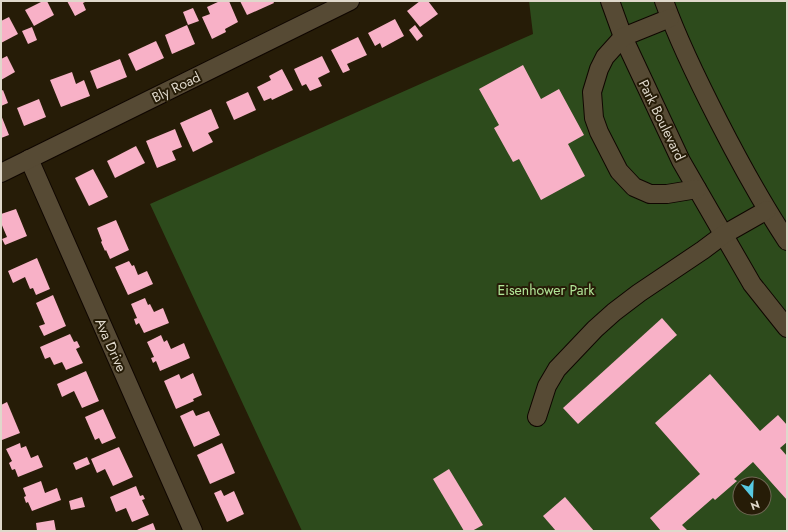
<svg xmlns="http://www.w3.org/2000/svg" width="788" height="532" viewBox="0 0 788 532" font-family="Jost,sans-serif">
  <rect width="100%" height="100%" fill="#261c07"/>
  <path fill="#2d4b1c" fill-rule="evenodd" d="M529 1H787V531H302L150 204 533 34ZM740 484H764V508H740Z"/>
  <g fill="#f8b1c7">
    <path d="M43 1H47L54 15 34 26 25 10Z"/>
    <path d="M67 1H87L83 3 86 10 75 16Z"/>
    <path d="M220 1H229L238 22 225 29 226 32 212 39 202 17 210 14 207 7Z"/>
    <path d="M240 1H273L274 3 247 15Z"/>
    <path d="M420 1H428L438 14 420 27 407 11Z"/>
    <path d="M193 8 199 21 188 25 183 12Z"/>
    <path d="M9 17 18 34 1 43V21Z"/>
    <path d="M395 19 404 36 382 48 380 43 375 46 368 33Z"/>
    <path d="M187 25 195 44 172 54 165 35Z"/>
    <path d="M415 25 423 36 417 41 409 30Z"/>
    <path d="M32 27 37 40 28 44 22 31Z"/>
    <path d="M358 37 367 55 347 64 350 70 343 73 331 50Z"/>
    <path d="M156 41 164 58 136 71 128 54Z"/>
    <path d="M7 56 15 72 1 80V59Z"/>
    <path d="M322 56 330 72 318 78 322 86 310 91 306 84 302 86 294 69Z"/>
    <path d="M120 59 127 77 97 89 90 71Z"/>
    <path d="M523 65 541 99 559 89 584 135 568 144 585 176 541 200 519 159 513 162 494 128 499 125 479 89Z"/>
    <path d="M282 69 293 90 272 100 271 98 264 101 257 87 271 80 269 76Z"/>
    <path d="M72 72 76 84 84 80 90 96 61 107 50 80Z"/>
    <path d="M3 90 8 103 1 106V91Z"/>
    <path d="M248 92 256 110 234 120 226 102Z"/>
    <path d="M39 99 46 117 24 126 17 108Z"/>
    <path d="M211 109 219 128 208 133 213 142 193 152 180 123Z"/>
    <path d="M1 115 9 135 1 138Z"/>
    <path d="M175 129 182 147 172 151 176 160 157 168 146 141Z"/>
    <path d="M136 146 145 163 115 178 107 161Z"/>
    <path d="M93 169 108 197 89 206 75 178Z"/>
    <path d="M16 209 27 236 5 245 2 239 7 237 1 223V214Z"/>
    <path d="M116 220 129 250 110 259 106 250 105 251 101 242 102 241 97 228Z"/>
    <path d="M37 258 50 289 36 295 33 288 30 289 25 277 13 283 8 271Z"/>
    <path d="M129 261 132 266 134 265 138 275 147 271 153 284 128 295 115 267Z"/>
    <path d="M53 295 66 326 44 336 39 326 45 324 36 303Z"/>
    <path d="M145 298 148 305 150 304 154 312 163 308 169 323 144 333 139 323 136 325 134 319 137 318 131 304Z"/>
    <path d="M662 318 677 335 578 424 563 408Z"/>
    <path d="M70 334 74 342 77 341 80 347 76 349 83 363 66 370 62 362 54 365 50 357 45 359 40 347Z"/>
    <path d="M161 335 164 342 167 340 171 349 184 343 190 358 160 371 156 361 153 363 151 358 154 357 147 342Z"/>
    <path d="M86 371 99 401 82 408 74 391 62 397 57 384Z"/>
    <path d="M193 373 202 395 193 399 194 401 176 409 164 381 179 374 181 379Z"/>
    <path d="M710 374 760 431 778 415 787 425V442L780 448 787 456V500L753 462 734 479 737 481 715 500 713 498 682 525 688 531H661L650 518 700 474 655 423Z"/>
    <path d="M7 402 20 433 2 440 1 437V405Z"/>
    <path d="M103 409 116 438 102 444 99 438 95 440 85 417Z"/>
    <path d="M193 410 196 416 209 411 220 435 194 447 180 416Z"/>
    <path d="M20 443 21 448 26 446 31 458 38 455 43 467 18 477 15 469 12 470 9 463 12 461 6 449Z"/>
    <path d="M222 443 235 473 210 484 197 455Z"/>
    <path d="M119 447 133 477 113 486 105 469 97 473 91 459Z"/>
    <path d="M87 457 90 464 76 470 73 463Z"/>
    <path d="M449 469 483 525 472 531H464L433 479Z"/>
    <path d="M41 481 45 493 57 488 61 500 32 511 28 502 26 503 24 497 26 496 23 488Z"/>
    <path d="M136 486 140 496 143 495 145 499 142 500 149 515 132 522 126 508 116 512 110 497Z"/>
    <path d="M221 490 224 496 234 491 244 514 227 522 214 493Z"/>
    <path d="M82 497 85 507 71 510 69 501Z"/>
    <path d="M565 497 594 531H556L543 516Z"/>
    <path d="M54 520 56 531H37L36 523Z"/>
    <path d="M153 523 156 531H135L141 528Z"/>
  </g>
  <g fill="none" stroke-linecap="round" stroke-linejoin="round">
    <g stroke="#0f0600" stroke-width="20">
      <g id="minor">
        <path d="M610 1 623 37 681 161 752 284 787 328"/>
        <path d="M664 1C679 43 699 83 719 122 740 163 762 203 787 241"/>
        <path d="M670 18 623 37 605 57 599 69 592 92 594 118 599 132 619 171 634 187 650 194H667L697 189"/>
        <path d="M29 159 193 531"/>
        <path d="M1 173 350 1"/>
        <path d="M537 417 547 386 557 369 595 329 614 312 639 293 703 250 723 235 767 210"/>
      </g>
    </g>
    <use href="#minor" stroke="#564a34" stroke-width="18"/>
  </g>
  <g text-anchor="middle" stroke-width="4" stroke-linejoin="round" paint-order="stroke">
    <g font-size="14" fill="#dfd8cb" stroke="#261c07">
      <text transform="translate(176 87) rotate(-26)" y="5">Bly Road</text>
      <text transform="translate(662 120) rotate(64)" y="5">Park Boulevard</text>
      <text transform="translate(111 345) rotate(66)" y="5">Ava Drive</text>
    </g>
    <g font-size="14" fill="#b1e597" stroke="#261c07">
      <text x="546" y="295">Eisenhower Park</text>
    </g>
  </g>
  <rect width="788" height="532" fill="none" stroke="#dfd8cb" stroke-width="4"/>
  <g transform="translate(752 496) rotate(161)"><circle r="19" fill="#261c07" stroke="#706755"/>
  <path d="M0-3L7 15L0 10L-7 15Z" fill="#57c9e2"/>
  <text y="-6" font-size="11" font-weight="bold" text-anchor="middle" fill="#dfd8cb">N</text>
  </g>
</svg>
